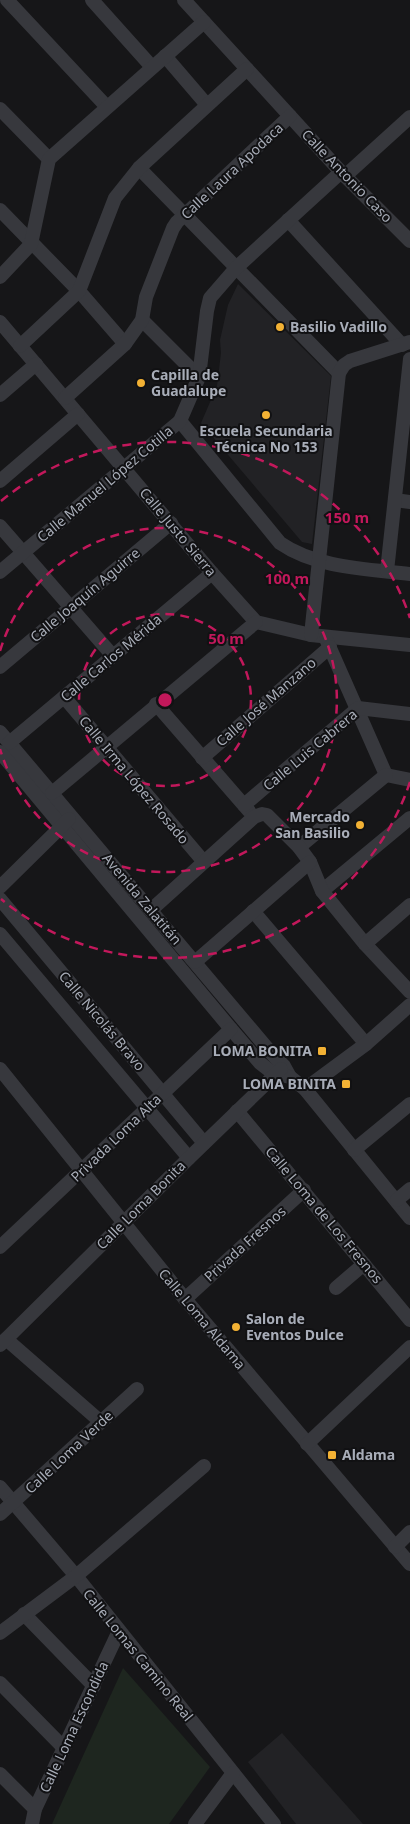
<svg xmlns="http://www.w3.org/2000/svg" width="410" height="1824" viewBox="0 0 410 1824" font-family="'Noto Sans',sans-serif">
  <rect width="100%" height="100%" fill="#161618"/>
  <g fill="#222225">
    <path d="M238 284 331 376 312 544 302 542 201 423 217 386 221 353 220 340 228 305Z"/>
    <path d="M282 1733 363 1824H296L248 1762Z"/>
  </g>
  <path fill="#1e261f" d="M123 1668 210 1767 169 1824H52Z"/>
  <g fill="none" stroke-linecap="round" stroke-linejoin="round">
    <g stroke="#37383d" stroke-width="14">
      <path d="M7 0 107 107"/>
      <path d="M92 0 152 67"/>
      <path d="M184 0 341 172 410 241"/>
      <path d="M165 56 207 105"/>
      <path d="M0 109 49 159"/>
      <path d="M139 168 339 373"/>
      <path d="M345 176 410 117"/>
      <path d="M0 210 79 291 125 344"/>
      <path d="M288 220 402 345"/>
      <path d="M0 277 31 244 49 159 204 22"/>
      <path d="M142 320 199 377"/>
      <path d="M0 322 212 573 256 622 311 635 410 645"/>
      <path d="M20 346 79 291 115 198 139 168 247 69"/>
      <path d="M0 395 36 364"/>
      <path d="M65 398 125 344 142 320 146 297 173 228 177 222 290 116"/>
      <path d="M180 421 280 543C316 568 368 569 410 574"/>
      <path d="M0 481 78 414"/>
      <path d="M395 500 410 502"/>
      <path d="M0 526 113 656"/>
      <path d="M387 571 410 359"/>
      <path d="M0 572 180 421 199 377 207 311 210 298 236 268 341 172"/>
      <path d="M311 635 339 373 344 365 350 361 410 342"/>
      <path d="M326 639 386 775"/>
      <path d="M0 667 171 523"/>
      <path d="M64 697 204 862"/>
      <path d="M156 704 249 811"/>
      <path d="M0 732 272 1054 284 1066 290 1077"/>
      <path d="M9 743 212 573"/>
      <path d="M0 752 231 1029 260 1063 269 1070 276 1074 290 1077 305 1089 410 1218"/>
      <path d="M202 758 330 647"/>
      <path d="M386 775 410 780"/>
      <path d="M52 793 256 622"/>
      <path d="M244 805 358 708 410 714"/>
      <path d="M299 847 386 775"/>
      <path d="M0 887 69 819"/>
      <path d="M322 891 410 818"/>
      <path d="M0 899 204 1143"/>
      <path d="M151 910 254 817 262 814 267 815 299 847 310 862 322 891 365 944 410 992"/>
      <path d="M253 911 366 1044"/>
      <path d="M0 934 189 1158"/>
      <path d="M365 944 410 905"/>
      <path d="M195 962 310 862"/>
      <path d="M0 1069 185 1299 410 1564"/>
      <path d="M305 1089 366 1044 410 1005"/>
      <path d="M237 1111 410 1320"/>
      <path d="M354 1150 410 1104"/>
      <path d="M397 1200 410 1189"/>
      <path d="M0 1247 231 1029"/>
      <path d="M336 1288 364 1264"/>
      <path d="M185 1299 304 1190"/>
      <path d="M6 1339 101 1422"/>
      <path d="M0 1345 189 1158 281 1069"/>
      <path d="M307 1444 410 1347"/>
      <path d="M0 1487 76 1576 274 1824"/>
      <path d="M0 1514 137 1389"/>
      <path d="M395 1547 410 1532"/>
      <path d="M24 1614 94 1686"/>
      <path d="M0 1633 76 1576 204 1466"/>
      <path d="M0 1683 64 1748"/>
      <path d="M0 1774 35 1809"/>
      <path d="M32 1824 35 1809 119 1631"/>
      <path d="M195 1824 233 1773"/>
    </g>
  </g>
  <g fill="none" stroke="#c2185b" stroke-width="2.5" stroke-dasharray="9 6">
    <circle cx="165" cy="700" r="86"/>
    <path d="M0 651A172 172 0 1 1 0 749"/>
    <path d="M410 782A258 258 0 0 1 1 899M1 501A258 258 0 0 1 410 618"/>
  </g>
  <g fill="#f2b134" stroke="#111113" stroke-width="2">
    <circle cx="280" cy="327" r="5"/>
    <circle cx="141" cy="383" r="5"/>
    <circle cx="266" cy="415" r="5"/>
    <circle cx="360" cy="825" r="5"/>
    <rect x="317" y="1046" width="10" height="10" rx="2.5"/>
    <rect x="341" y="1079" width="10" height="10" rx="2.5"/>
    <circle cx="236" cy="1327" r="5"/>
    <rect x="327" y="1450" width="10" height="10" rx="2.5"/>
  </g>
  <g text-anchor="middle" stroke-width="4" stroke-linejoin="round" paint-order="stroke">
    <g font-size="14" fill="#a8adb8" stroke="#111113">
      <text transform="translate(232 171) rotate(-43)" y="5">Calle Laura Apodaca</text>
      <text transform="translate(347 176) rotate(46)" y="5">Calle Antonio Caso</text>
      <text transform="translate(105 484) rotate(-40)" y="5">Calle Manuel López Cotilla</text>
      <text transform="translate(178 532) rotate(50)" y="5">Calle Justo Sierra</text>
      <text transform="translate(85 595) rotate(-40)" y="5">Calle Joaquín Aguirre</text>
      <text transform="translate(111 658) rotate(-40)" y="5">Calle Carlos Mérida</text>
      <text transform="translate(266 702) rotate(-41)" y="5">Calle José Manzano</text>
      <text transform="translate(310 750) rotate(-40)" y="5">Calle Luis Cabrera</text>
      <text transform="translate(134 780) rotate(50)" y="5">Calle Irma López Rosado</text>
      <text transform="translate(142 899) rotate(50)" y="5">Avenida Zalatitán</text>
      <text transform="translate(102 1021) rotate(50)" y="5">Calle Nicolás Bravo</text>
      <text transform="translate(116 1138) rotate(-44)" y="5">Privada Loma Alta</text>
      <text transform="translate(141 1205) rotate(-45)" y="5">Calle Loma Bonita</text>
      <text transform="translate(324 1215) rotate(50)" y="5">Calle Loma de Los Fresnos</text>
      <text transform="translate(245 1244) rotate(-42)" y="5">Privada Fresnos</text>
      <text transform="translate(202 1319) rotate(50)" y="5">Calle Loma Aldama</text>
      <text transform="translate(69 1452) rotate(-43)" y="5">Calle Loma Verde</text>
      <text transform="translate(138 1655) rotate(51)" y="5">Calle Lomas Camino Real</text>
      <text transform="translate(74 1727) rotate(-65)" y="5">Calle Loma Escondida</text>
    </g>
    <g font-size="14" font-weight="bold" fill="#a8adb8" stroke="#111113" text-anchor="start">
      <text x="290" y="332">Basilio Vadillo</text>
      <text x="151" y="380">Capilla de<tspan x="151" dy="16">Guadalupe</tspan></text>
      <text x="266" y="436" text-anchor="middle">Escuela Secundaria<tspan x="266" dy="16">Técnica No 153</tspan></text>
      <text x="350" y="822" text-anchor="end">Mercado<tspan x="350" dy="16">San Basilio</tspan></text>
      <text x="312" y="1056" text-anchor="end">LOMA BONITA</text>
      <text x="336" y="1089" text-anchor="end">LOMA BINITA</text>
      <text x="246" y="1324">Salon de<tspan x="246" dy="16">Eventos Dulce</tspan></text>
      <text x="342" y="1460">Aldama</text>
    </g>
  </g>
  <circle cx="165" cy="700" r="8" fill="#c2185b" stroke="#111113" stroke-width="2.5"/>
  <g font-size="15" text-anchor="middle" font-weight="bold" fill="#c2185b" stroke="#111113" stroke-width="4" stroke-linejoin="round" paint-order="stroke">
    <text x="347" y="523">150 m</text>
    <text x="287" y="584">100 m</text>
    <text x="226" y="644">50 m</text>
  </g>
</svg>
